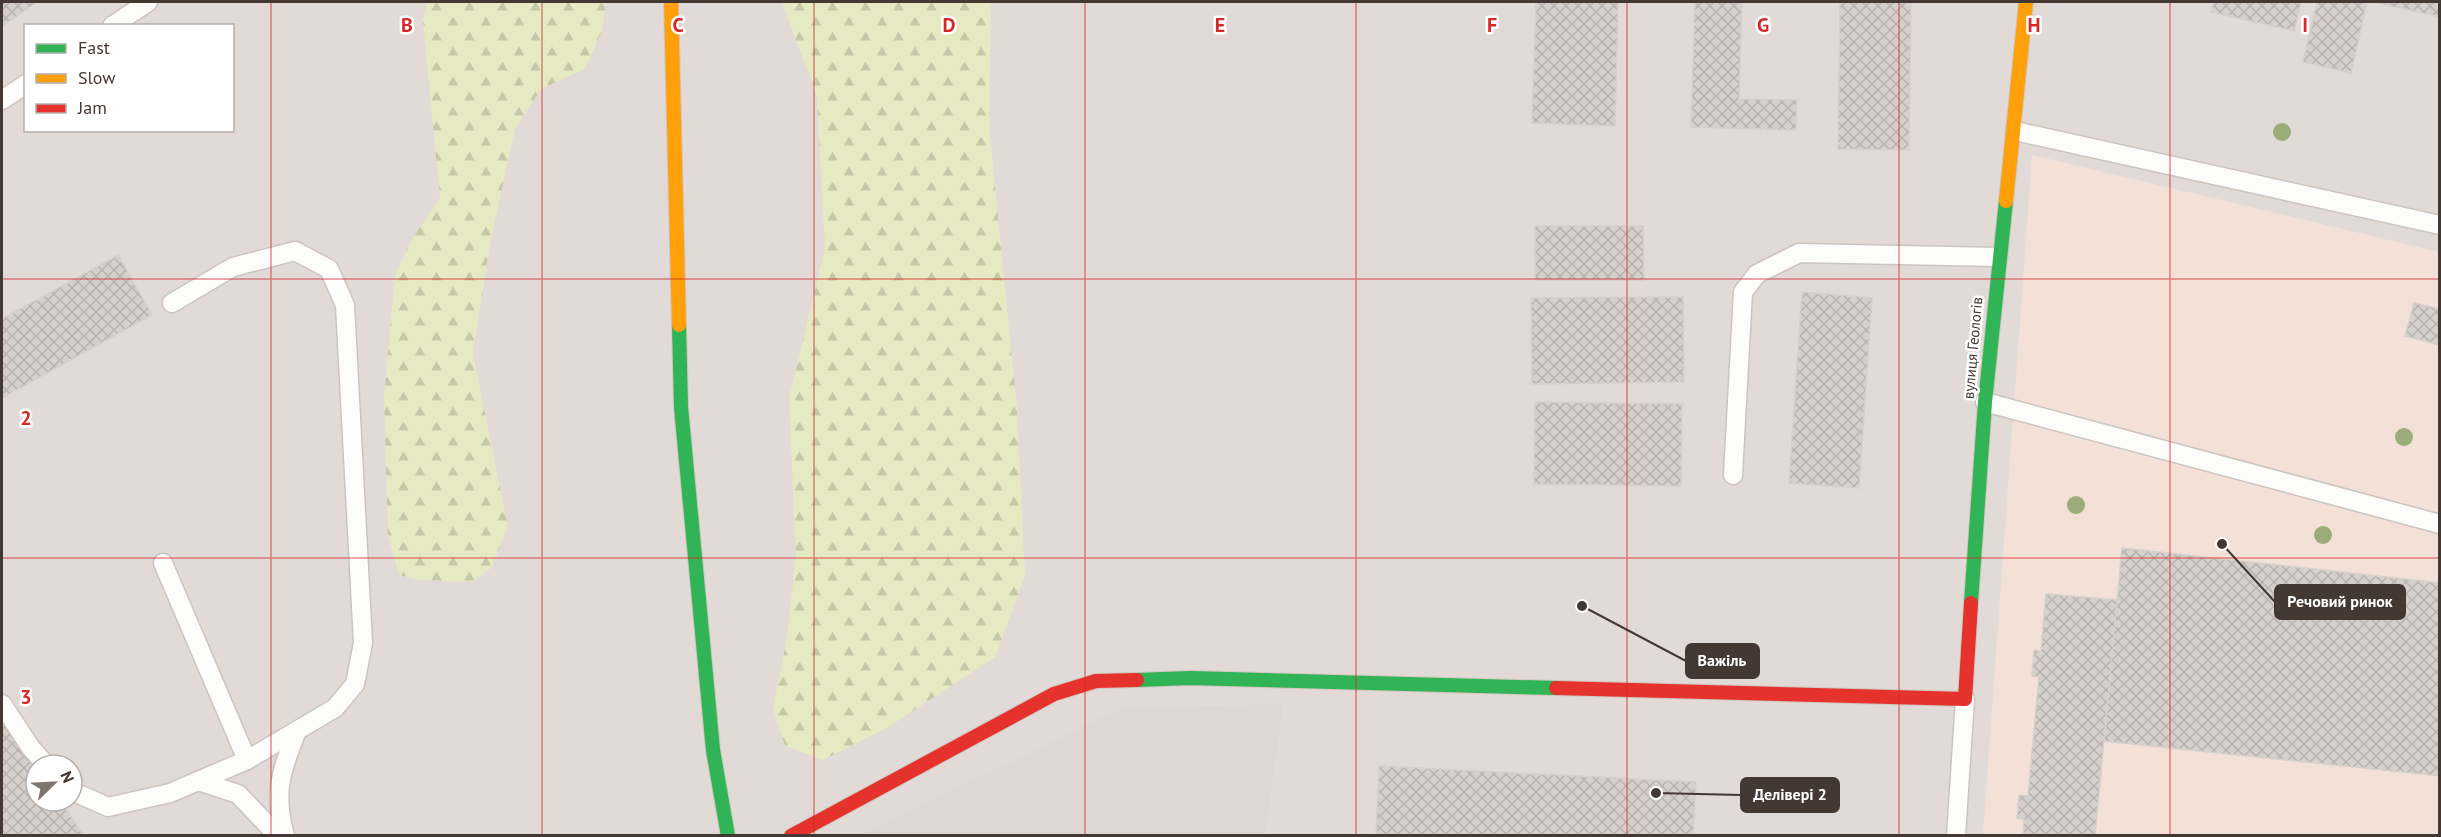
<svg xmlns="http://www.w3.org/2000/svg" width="2441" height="837" viewBox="0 0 2441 837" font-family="'PT Sans',sans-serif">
  <defs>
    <pattern id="forest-firs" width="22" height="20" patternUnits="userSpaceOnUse" patternTransform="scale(1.5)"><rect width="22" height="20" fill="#e5eac2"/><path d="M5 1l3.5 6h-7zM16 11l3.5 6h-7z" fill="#c6c9a7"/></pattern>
    <pattern id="building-cross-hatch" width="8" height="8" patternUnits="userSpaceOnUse" patternTransform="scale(1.5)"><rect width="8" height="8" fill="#d6d0cc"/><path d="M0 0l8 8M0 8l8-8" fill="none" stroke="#b9b3b0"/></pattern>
  </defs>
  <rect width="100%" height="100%" fill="#eee9e5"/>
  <path fill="#f3e0d6" d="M2032 155 2439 252V835L1983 836Z"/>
  <path fill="#e1dad6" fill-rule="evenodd" d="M2 2H2439V252L2032 155 1983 835 2 836ZM26 26H232V130H26ZM36 765H72V801H36Z"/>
  <g fill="url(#forest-firs)">
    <path d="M427 2H606L602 31 585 69 541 89 515 129 490 244 473 354 508 527 491 568 472 582 419 580 399 575 388 534 384 397 395 274 414 236 440 198 423 21Z"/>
    <path d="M782 2H991L989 126 1017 409 1025 576 995 657 890 726 823 760 785 746 773 708 787 638 796 554 789 399 825 248 817 97Z"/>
  </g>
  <path fill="#ddd8d6" d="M1283 704 1265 835H860L1120 709Z"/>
  <g fill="url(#building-cross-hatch)" stroke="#d6d0cb" stroke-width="1.5">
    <path d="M2 2H37L2 26Z"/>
    <path d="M1536 2H1618L1615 126 1532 123Z"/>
    <path d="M1695 2H1742L1739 99 1797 100 1796 130 1691 127Z"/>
    <path d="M1840 2H1911L1909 150 1838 149Z"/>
    <path d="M2214 2H2301L2294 31 2211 12Z"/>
    <path d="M2317 2H2367L2351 73 2303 62Z"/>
    <path d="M2373 2H2440V17Z"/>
    <path d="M1535 226H1643L1644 280H1535Z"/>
    <path d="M118 255 152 315 2 398V319Z"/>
    <path d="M1802 292 1872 298 1859 488 1789 483Z"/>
    <path d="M1683 297 1684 382 1532 384 1531 298Z"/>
    <path d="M2414 303 2440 309V345L2405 336Z"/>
    <path d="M1535 402 1682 404 1681 486 1534 484Z"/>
    <path d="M2122 548 2440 583V776L2104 741Z"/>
    <path d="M2046 594 2117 600 2095 836H2023L2024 819 2017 818 2019 795 2028 796 2039 677 2032 676 2034 650 2041 651Z"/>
    <path d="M2 720 36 768V801H60L84 836H2Z"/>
    <path d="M1379 766 1696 782 1693 836H1376Z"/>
  </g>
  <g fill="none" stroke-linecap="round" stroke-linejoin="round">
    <g stroke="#cbc5c1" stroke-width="21">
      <g id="lane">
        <path d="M112 26 148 2"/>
        <path d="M2 100 26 84"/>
        <path d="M2015 131 2440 225"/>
        <path d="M1985 402 2440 524"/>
        <path d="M1733 475 1743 292 1757 274 1799 253 1998 257"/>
        <path d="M163 563 247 760"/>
        <path d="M2 704 31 748 46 765"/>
        <path d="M198 781 238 794 278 836"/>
        <path d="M72 791 108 807 170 793 247 760 335 708 355 684 363 643 345 305 329 269 295 251 233 267 172 303"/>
        <path d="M285 836C273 791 281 772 297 731"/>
        <path d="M1956 836 1965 699"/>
      </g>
    </g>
    <g stroke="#cfc6bd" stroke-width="16">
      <g id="fast">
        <path d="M679 325 681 407 713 750 728 836"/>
        <path d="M1971 603 1985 402 2006 201"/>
        <path d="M1137 680 1190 678 1556 688"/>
      </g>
    </g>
    <g stroke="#cfc6bd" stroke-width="16">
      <g id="slow">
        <path d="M671 2 679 325"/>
        <path d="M2006 201 2026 2"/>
      </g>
    </g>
    <g stroke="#cfc6bd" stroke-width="16">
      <g id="jam">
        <path d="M1556 688 1965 699 1971 603"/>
        <path d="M791 836 1054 694 1096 681 1137 680"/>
      </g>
    </g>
    <use href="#lane" stroke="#fcfcfb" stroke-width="18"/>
    <use href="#fast" stroke="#30b455" stroke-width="14"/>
    <use href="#slow" stroke="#ff9f0a" stroke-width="14"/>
    <use href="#jam" stroke="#e5322d" stroke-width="14"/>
  </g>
  <g fill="#9cab7a">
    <circle cx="2282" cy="132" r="9"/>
    <circle cx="2404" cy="437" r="9"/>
    <circle cx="2076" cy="505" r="9"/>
    <circle cx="2323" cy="535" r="9"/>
  </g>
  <path fill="none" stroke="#d62828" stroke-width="1.5" stroke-opacity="0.55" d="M271 2V836M542 2V836M814 2V836M1085 2V836M1356 2V836M1627 2V836M1899 2V836M2170 2V836M2 279H2440M2 558H2440"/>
  <g text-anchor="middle" stroke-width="5" stroke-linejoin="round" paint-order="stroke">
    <g font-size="15" fill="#443832" stroke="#fff">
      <text transform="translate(1973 348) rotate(-85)" y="5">вулиця Геологів</text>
    </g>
  </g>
  <g font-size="20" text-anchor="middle" font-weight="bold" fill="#d62828" stroke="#fff" stroke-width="5" stroke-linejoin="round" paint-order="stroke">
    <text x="407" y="32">B</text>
    <text x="678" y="32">C</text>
    <text x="949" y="32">D</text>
    <text x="1220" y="32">E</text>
    <text x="1492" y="32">F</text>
    <text x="1763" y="32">G</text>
    <text x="2034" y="32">H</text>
    <text x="2305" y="32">I</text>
    <text x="26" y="425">2</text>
    <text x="26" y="704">3</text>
  </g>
  <path fill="none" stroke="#443832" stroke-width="2" d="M2222 544L2275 602M1582 606L1686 661M1656 793L1741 795"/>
  <g fill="#443832" stroke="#fff" stroke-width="2">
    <circle cx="2222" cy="544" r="6"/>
    <circle cx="1582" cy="606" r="6"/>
    <circle cx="1656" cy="793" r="6"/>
  </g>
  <g fill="#443832" stroke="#443832" stroke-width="2">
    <rect x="2275" y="585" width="130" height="34" rx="6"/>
    <rect x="1686" y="644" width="73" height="34" rx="6"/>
    <rect x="1741" y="778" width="98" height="34" rx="6"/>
  </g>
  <g font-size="16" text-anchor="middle" font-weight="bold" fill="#fff">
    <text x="2340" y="607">Речовий ринок</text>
    <text x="1722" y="666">Важіль</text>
    <text x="1790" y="800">Делівері 2</text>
  </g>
  <rect width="2441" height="837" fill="none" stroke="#443832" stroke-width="6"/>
  <rect x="24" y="24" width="210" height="108" fill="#ffffff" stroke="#b4afad" stroke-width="1.5"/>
  <rect x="36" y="44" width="30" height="9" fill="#30b455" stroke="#b4afad" stroke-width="1.5"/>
  <text x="78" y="54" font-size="18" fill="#443832">Fast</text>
  <rect x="36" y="74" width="30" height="9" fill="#ff9f0a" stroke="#b4afad" stroke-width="1.5"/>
  <text x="78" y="84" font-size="18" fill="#443832">Slow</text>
  <rect x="36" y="104" width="30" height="9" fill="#e5322d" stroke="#b4afad" stroke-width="1.5"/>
  <text x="78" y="114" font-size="18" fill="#443832">Jam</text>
  <g transform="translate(54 783) rotate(66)"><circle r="28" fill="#ffffff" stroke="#b4afad" stroke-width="1.5"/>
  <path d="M0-4.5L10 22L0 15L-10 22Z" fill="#807671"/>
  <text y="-9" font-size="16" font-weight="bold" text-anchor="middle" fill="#443832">N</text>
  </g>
</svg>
